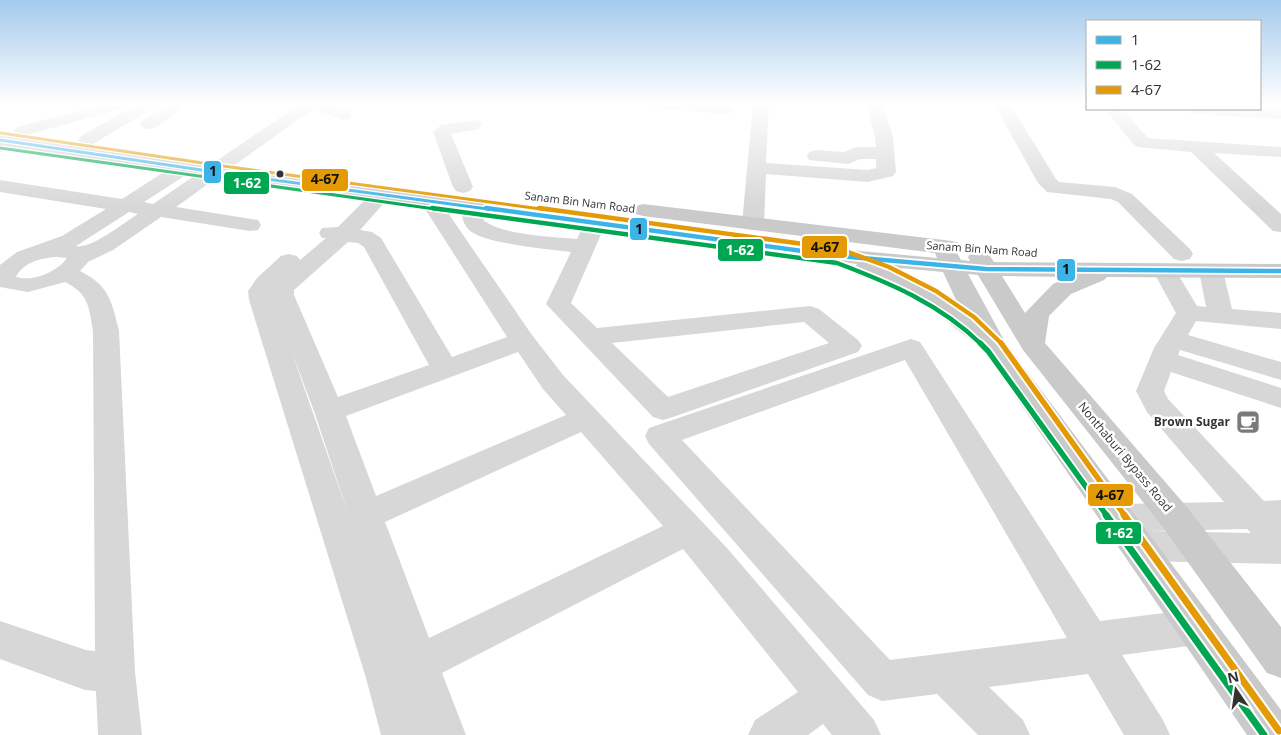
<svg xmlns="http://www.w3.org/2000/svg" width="1281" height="735" viewBox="0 0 1281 735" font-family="'Open Sans',sans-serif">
  <rect width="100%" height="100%" fill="#fff"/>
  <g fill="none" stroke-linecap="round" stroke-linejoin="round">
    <g fill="#d7d7d7" fill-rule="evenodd">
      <path d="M105 104H130L128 107 23 136 17 135 14 131 17 127Z"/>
      <path d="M137 104H156L154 107 93 144 87 145 81 144 78 140 81 136Z"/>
      <path d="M170 104H189L155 128 149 129 143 128 140 124 143 120Z"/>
      <path d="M300 104C316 104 342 100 352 115L350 119 344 120 313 109 176 207 258 220 261 225 258 230 250 231 161 217 113 250 88 262 80 271C109 285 112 302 119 331L135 672 142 735H98L96 691 85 690 0 659V621L86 650 95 651 93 331C89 307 89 294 65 282L28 292 0 287V265L17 252 62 236 106 209 0 192V180L122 199 178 163 185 161 192 163 194 167 192 171 144 202 153 204ZM129 212 138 214C125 222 90 250 76 246ZM56 257 67 258C57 272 33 282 16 277 23 262 42 258 56 257Z"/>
      <path d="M651 104H720L732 106 734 109 732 112 726 114 659 109 653 107Z"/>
      <path d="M753 104H769L766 163 868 170 876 168V159H860L848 164 809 160 807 156 809 152 816 150 844 152 856 147H876L875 137 866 104H882L893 137 896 172 893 176 868 182 766 174 764 224 761 229 753 230 745 229 742 224Z"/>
      <path d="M994 104H1010L1056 179 1059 182 1115 187 1132 194 1190 249 1193 254 1190 259 1182 261 1174 259 1118 202 1111 199 1047 192 1038 183Z"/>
      <path d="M1260 108 1281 109V119L1194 114 1188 112 1186 109Z"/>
      <path d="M1105 109H1122L1148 138 1281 147V157L1214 153 1281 214V232L1273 231 1191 152 1138 147 1133 144Z"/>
      <path d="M473 120 479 121 482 125 479 129 451 134 473 187 470 191 463 193 456 191 453 187 433 132 441 125Z"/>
      <path d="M13 137 19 138 22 142 19 146 0 152V141Z"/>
      <path d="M382 188 389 190 392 194 360 230 372 232 381 238 452 357 507 337 420 201 423 197 430 195 437 197 532 335 563 375 727 548 874 720 881 735H832L823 724 808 735H748L755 720 798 692 683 549 442 673 466 735H381L366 678 249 300 248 291 257 278 281 256 289 254 297 256 300 260 326 238H322L319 233 322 228 338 227 375 190ZM348 242 358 243 364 247 429 365 338 397 294 295V290ZM291 350 314 411 349 516ZM518 352 543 389 566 415 376 496 346 416ZM581 432 663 526 429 638 385 522Z"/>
      <path d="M472 200 479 202 482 206 484 221C507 236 550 236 577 239L587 218 595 217 603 218 606 223 571 303 597 328 810 306 819 309 858 340 862 346 858 352 673 417 663 420 653 417 546 304 571 252C549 249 484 244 469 230 465 226 463 221 462 216 461 210 461 206 465 202ZM804 322 829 343 668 397 612 343Z"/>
      <path d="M1165 264 1173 266 1197 306 1206 307 1199 271 1203 266 1211 264 1219 266 1223 271 1232 309 1281 313V329L1196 321 1188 335 1281 362V380L1180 350 1178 355 1281 388V408L1171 372 1164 391 1168 399 1264 501 1281 500V564L1139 561 1127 557 1121 546 1127 535 1138 532H1119L1107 528 1102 518 1107 508 1119 504 1224 502 1147 412 1136 391 1154 348 1176 313 1153 271 1157 266ZM1247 529 1251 533 1150 531Z"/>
      <path d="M911 339 920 342 1100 621 1196 609 1210 614 1215 627 1210 640 1196 645 1122 655 1163 720 1170 735H1124L1088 674 989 687 1023 720 1030 735H978L937 694 882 701 868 695 649 444 645 436 649 428ZM905 360 1067 638 890 660 682 440Z"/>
    </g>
    <path fill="#cacaca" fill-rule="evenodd" d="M0 135 215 166 839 249 937 258 935 253 643 216 636 214 633 210 636 206 643 204 952 241 960 243 963 248 957 253 961 260 970 261 968 257 971 252 979 250 987 252 994 262 1281 264V278L1107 277 1104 280 1071 294 1049 316 1045 343 1186 506 1281 627V678L1267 673 1162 526 1023 350 978 275 968 274 1005 342 1281 710V735H1247L978 342C963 338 946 318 931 309 909 293 884 282 859 272L855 267 857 264 215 178 0 145ZM889 267 943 272 958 304 921 282ZM1002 276 1071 277 1053 284 1025 313Z"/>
    <g stroke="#fff" stroke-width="5.5">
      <path id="bus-1-far1" d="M0 140 215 172 495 210"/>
    </g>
    <g stroke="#fff" stroke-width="8">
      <path id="bus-1" d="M486 208 839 256 986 269 1281 271"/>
    </g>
    <g stroke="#fff" stroke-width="5.5">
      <path id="bus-2-far3" d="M0 148 442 210"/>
    </g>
    <g stroke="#fff" stroke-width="8">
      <path id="bus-2-far2" d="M432 208 837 263C890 283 940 304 981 344"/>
    </g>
    <g stroke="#fff" stroke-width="9">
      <path id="bus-2-far1" d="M980 343 988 351 1107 516"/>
    </g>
    <g stroke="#fff" stroke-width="11">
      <path id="bus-2" d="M1106 515 1264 735"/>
    </g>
    <g stroke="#fff" stroke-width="5.5">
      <path id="bus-3-far3" d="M1 133 216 165 548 210"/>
    </g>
    <g stroke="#fff" stroke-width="8">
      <path id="bus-3-far2" d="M539 208 840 249 889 267 936 291 974 317 1002 344"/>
    </g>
    <g stroke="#fff" stroke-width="9">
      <path id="bus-3-far1" d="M1001 343 1125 516"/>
    </g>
    <g stroke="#fff" stroke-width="11">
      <path id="bus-3" d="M1124 515 1279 731"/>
    </g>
    <use href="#bus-1-far1" stroke="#3cb4e8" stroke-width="3"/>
    <use href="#bus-1" stroke="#3cb4e8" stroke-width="4.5"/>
    <use href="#bus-2-far3" stroke="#00a651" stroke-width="3"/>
    <use href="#bus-2-far2" stroke="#00a651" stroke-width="4.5"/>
    <use href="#bus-2-far1" stroke="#00a651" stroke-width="5.5"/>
    <use href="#bus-2" stroke="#00a651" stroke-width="7"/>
    <use href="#bus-3-far3" stroke="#e39a05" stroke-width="3"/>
    <use href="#bus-3-far2" stroke="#e39a05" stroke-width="4.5"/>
    <use href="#bus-3-far1" stroke="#e39a05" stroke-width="5.5"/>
    <use href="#bus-3" stroke="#e39a05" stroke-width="7"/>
  </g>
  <linearGradient id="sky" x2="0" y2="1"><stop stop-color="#a3caec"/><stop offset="0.5" stop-color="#fff"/><stop offset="1" stop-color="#fff" stop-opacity="0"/></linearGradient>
  <rect width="1281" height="207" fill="url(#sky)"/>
  <defs>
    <g id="cafe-square" transform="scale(1.25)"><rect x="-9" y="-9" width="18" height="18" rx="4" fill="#7a7a7a" stroke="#fff"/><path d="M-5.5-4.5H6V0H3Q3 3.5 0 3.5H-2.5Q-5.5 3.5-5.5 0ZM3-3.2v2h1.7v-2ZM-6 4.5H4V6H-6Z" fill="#fff"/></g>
  </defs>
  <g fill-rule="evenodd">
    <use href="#cafe-square" x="1248" y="422"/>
  </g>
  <circle fill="#333" stroke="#fff" stroke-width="2" cx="280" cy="174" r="4.5"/>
  <g text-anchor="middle" stroke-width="5" stroke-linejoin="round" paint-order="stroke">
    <g font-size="11" fill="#333" stroke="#fff">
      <text transform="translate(580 202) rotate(7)" y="4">Sanam Bin Nam Road</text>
      <text transform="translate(982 249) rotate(4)" y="4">Sanam Bin Nam Road</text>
    </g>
    <g font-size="12" font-weight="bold" fill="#333" stroke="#fff" text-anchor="end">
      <text x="1230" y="426">Brown Sugar</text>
    </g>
    <g font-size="12" fill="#333" stroke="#fff">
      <text transform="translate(1125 457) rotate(50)" y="4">Nonthaburi Bypass Road</text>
    </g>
  </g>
  <g stroke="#fff" stroke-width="2">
    <rect x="203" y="160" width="19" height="24" rx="5" fill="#3cb4e8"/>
    <rect x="301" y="168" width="48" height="24" rx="5" fill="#e39a05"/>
    <rect x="223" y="171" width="47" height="24" rx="5" fill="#00a651"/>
    <rect x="629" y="217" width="19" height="24" rx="5" fill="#3cb4e8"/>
    <rect x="801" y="235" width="47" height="24" rx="5" fill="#e39a05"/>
    <rect x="717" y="238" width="47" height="24" rx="5" fill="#00a651"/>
    <rect x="1056" y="258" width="20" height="24" rx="5" fill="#3cb4e8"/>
    <rect x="1087" y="483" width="47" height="24" rx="5" fill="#e39a05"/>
    <rect x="1095" y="521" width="47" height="24" rx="5" fill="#00a651"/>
  </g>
  <g font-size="14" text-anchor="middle" font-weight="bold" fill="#fff">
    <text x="247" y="188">1-62</text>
    <text x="740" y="255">1-62</text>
    <text x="1119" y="538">1-62</text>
  </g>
  <g font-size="14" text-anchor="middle" font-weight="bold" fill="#111">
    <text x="213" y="176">1</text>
    <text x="325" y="184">4-67</text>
    <text x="639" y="234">1</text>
    <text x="825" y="252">4-67</text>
    <text x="1066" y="274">1</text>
    <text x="1110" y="500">4-67</text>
  </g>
  <rect x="1086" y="20" width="175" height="90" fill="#ffffff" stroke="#adadad"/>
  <rect x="1096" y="36" width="25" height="8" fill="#3cb4e8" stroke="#adadad"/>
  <text x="1131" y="45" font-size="15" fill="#333333">1</text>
  <rect x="1096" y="61" width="25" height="8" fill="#00a651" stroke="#adadad"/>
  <text x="1131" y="70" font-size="15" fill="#333333">1-62</text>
  <rect x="1096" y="86" width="25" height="8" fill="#e39a05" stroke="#adadad"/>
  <text x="1131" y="95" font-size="15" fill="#333333">4-67</text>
  <g transform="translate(1236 690) rotate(347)" stroke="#ffffff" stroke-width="4" paint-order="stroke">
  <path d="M0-4L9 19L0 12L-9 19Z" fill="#333333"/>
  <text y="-8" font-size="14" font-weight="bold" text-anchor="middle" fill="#333333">N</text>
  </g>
</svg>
